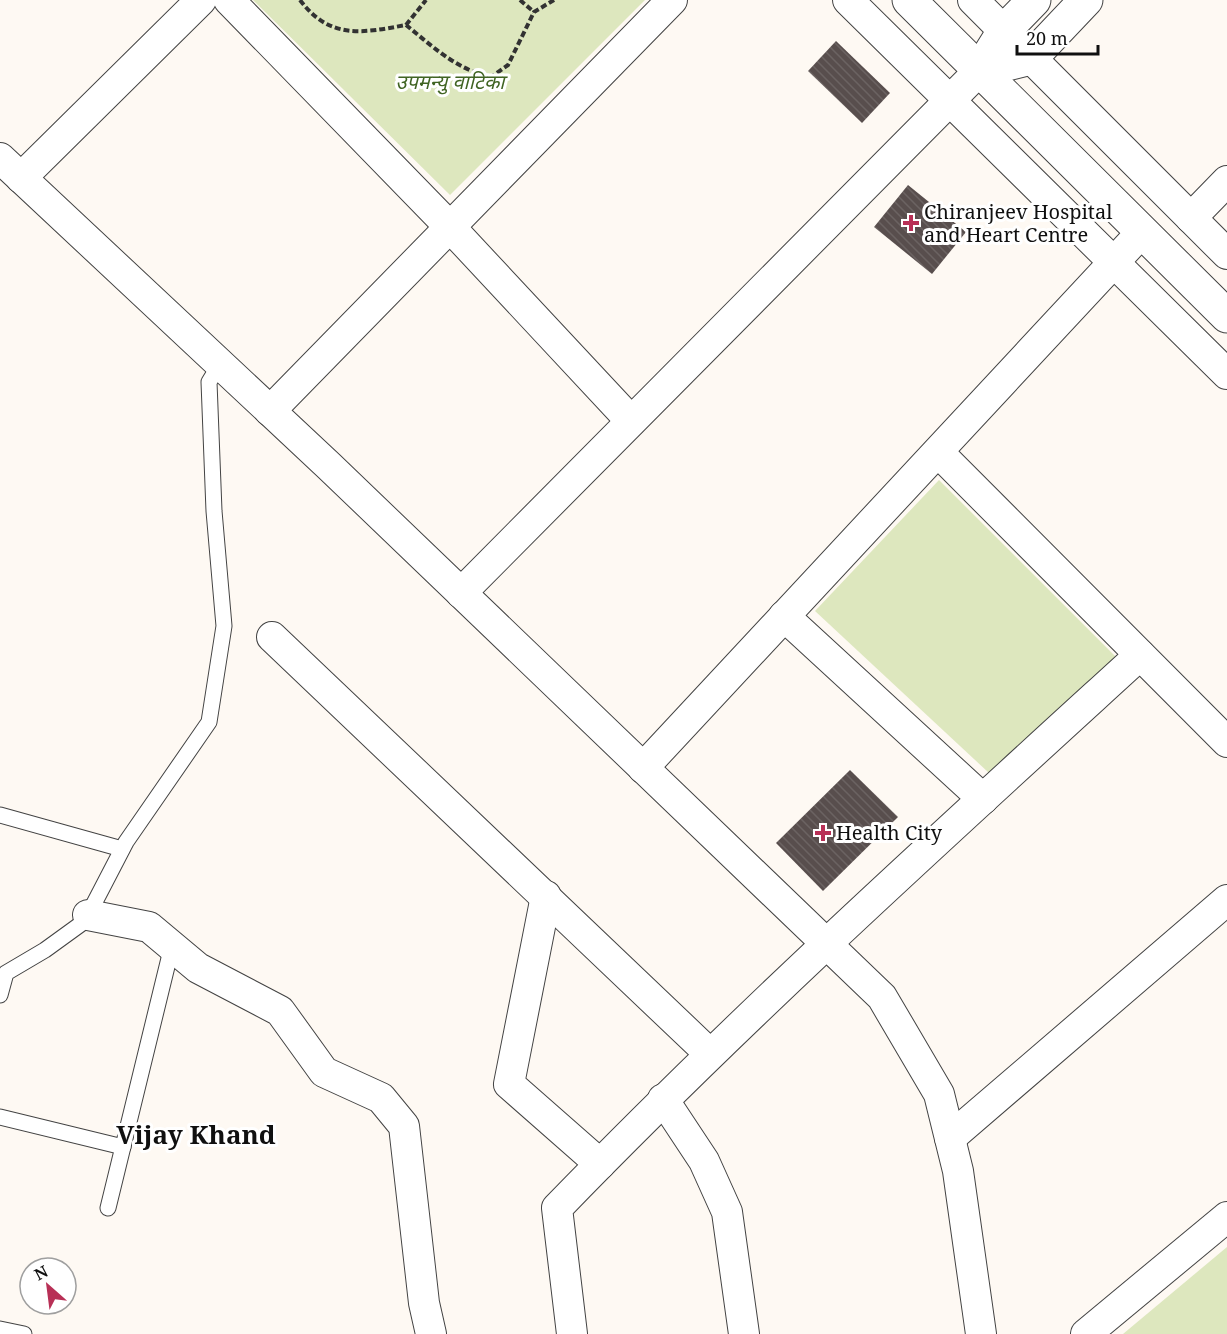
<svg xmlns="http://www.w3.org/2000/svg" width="1227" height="1334" viewBox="0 0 1227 1334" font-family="'Noto Serif','Noto Sans Devanagari',serif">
  <defs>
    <pattern id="building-back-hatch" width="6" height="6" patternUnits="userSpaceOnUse" patternTransform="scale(1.5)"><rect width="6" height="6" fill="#584e4d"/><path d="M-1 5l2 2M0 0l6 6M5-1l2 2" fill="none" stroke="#6b6362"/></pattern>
  </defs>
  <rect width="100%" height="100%" fill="#fef9f3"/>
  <g fill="#dde7be">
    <path d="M253 0H645L450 195Z"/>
    <path d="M939 480 1116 657 989 773 815 611Z"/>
    <path d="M1227 1247V1334H1123Z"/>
  </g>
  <g fill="url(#building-back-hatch)">
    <path d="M836 41 890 93 862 123 808 71Z"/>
    <path d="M908 185 966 232 932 274 874 227Z"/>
    <path d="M850 770 898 817 823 891 776 843Z"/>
  </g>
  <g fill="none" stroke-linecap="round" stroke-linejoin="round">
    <g stroke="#434343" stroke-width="17">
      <g id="service">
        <path d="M0 815 122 849"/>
        <path d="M0 995 6 973 45 950 85 921 126 842 209 722 224 626 214 511 209 382 220 364"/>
        <path d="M0 1117 123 1147"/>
        <path d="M108 1208 172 946"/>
        <path d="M0 1329 24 1334"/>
      </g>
    </g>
    <g stroke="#434343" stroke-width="32">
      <g id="minor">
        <path d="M229 0 450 227 631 421"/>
        <path d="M848 0 1227 374"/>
        <path d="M973 0 1227 254"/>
        <path d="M0 158 329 466 882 997 939 1094 958 1171 981 1334"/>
        <path d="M21 178 201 0"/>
        <path d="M1191 218 1227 181"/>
        <path d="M270 411 672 0"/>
        <path d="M938 452 1227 742"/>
        <path d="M461 593 979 71"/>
        <path d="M784 616 983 799"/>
        <path d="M272 637 710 1054"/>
        <path d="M643 768 1142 232"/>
        <path d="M546 896 509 1084 600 1164"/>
        <path d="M88 915 149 927 198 968 280 1011 324 1072 381 1098 404 1126 424 1303 431 1334"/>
        <path d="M663 1099 704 1161 727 1212 744 1334"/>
        <path d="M950 1138 1227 900"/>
        <path d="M572 1334 557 1208C744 1015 942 836 1140 655"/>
        <path d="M1086 1334 1227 1217"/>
      </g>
    </g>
    <g stroke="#434343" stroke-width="35">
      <g id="tertiary">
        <path d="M909 0 1227 316"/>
        <path d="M979 71 1031 58 1086 0"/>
        <path d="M979 71 1004 31 1034 0"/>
      </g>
    </g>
    <g stroke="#323232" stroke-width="4" stroke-dasharray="6 3" stroke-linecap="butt">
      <path d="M300 0C330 40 362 33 406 25 432 46 457 70 491 77L508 65 534 12 554 0"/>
      <path d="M520 0 534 12"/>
      <path d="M406 25 426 0"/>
    </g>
    <use href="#service" stroke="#fff" stroke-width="15"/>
    <use href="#minor" stroke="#fff" stroke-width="30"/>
    <use href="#tertiary" stroke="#fff" stroke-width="33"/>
  </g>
  <g fill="#b83056" stroke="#fff" stroke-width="2">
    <path d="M908 214h6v6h6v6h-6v6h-6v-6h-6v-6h6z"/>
    <path d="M820 824h6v6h6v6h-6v6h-6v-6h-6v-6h6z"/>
  </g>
  <g text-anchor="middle" stroke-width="6" stroke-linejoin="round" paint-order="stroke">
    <g font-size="20" font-style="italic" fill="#406423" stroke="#fff">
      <text x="450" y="89">उपमन्यु वाटिका</text>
    </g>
    <g font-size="20" fill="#101010" stroke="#fff" text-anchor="start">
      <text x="924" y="219">Chiranjeev Hospital<tspan x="924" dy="23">and Heart Centre</tspan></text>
      <text x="836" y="840">Health City</text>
    </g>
    <g font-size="26" font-weight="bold" fill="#101010" stroke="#fff">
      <text x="196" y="1144">Vijay Khand</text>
    </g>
  </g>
  <g transform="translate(48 1286) rotate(332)"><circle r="28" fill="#ffffff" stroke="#9f9f9f" stroke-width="1.5"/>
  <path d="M0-4.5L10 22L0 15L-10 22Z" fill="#b83056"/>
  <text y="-9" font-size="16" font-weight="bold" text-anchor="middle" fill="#101010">N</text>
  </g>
  <path d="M1017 45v9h81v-9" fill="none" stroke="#101010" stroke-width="3"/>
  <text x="1026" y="45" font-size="18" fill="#101010" stroke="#ffffff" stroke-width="4.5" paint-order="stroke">20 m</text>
</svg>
